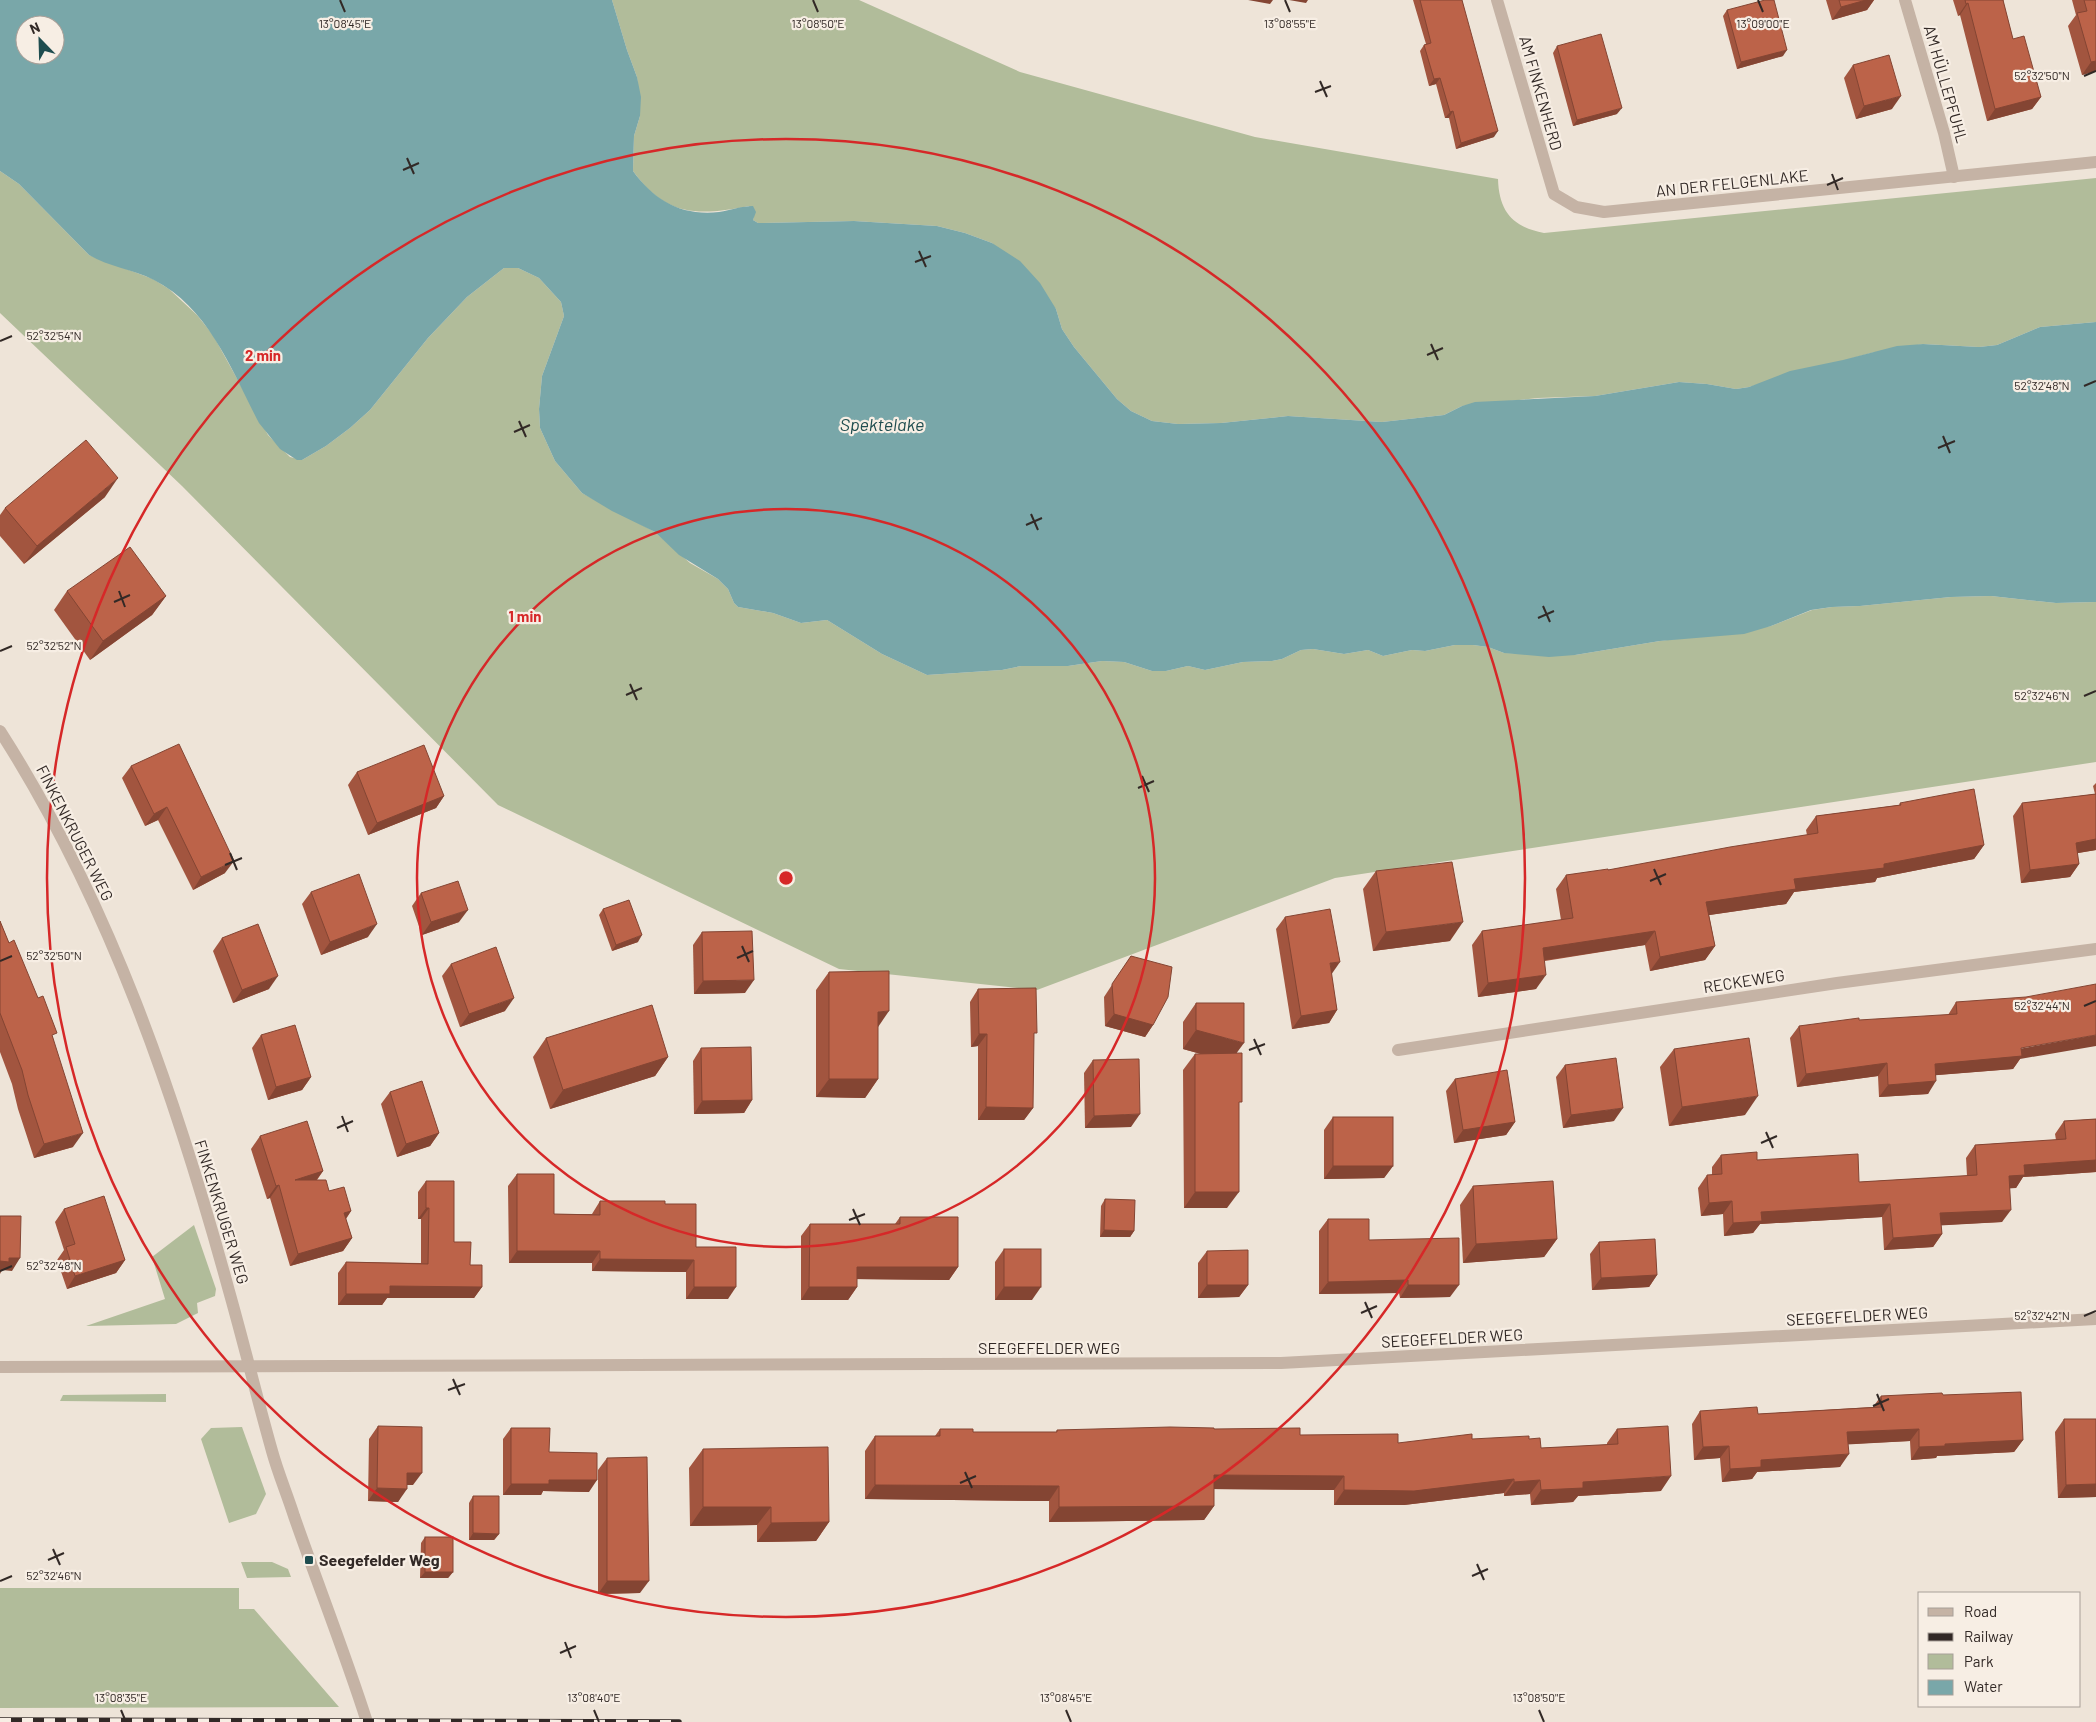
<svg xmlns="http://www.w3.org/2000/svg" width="2096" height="1722" viewBox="0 0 2096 1722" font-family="Barlow,sans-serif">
  <rect width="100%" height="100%" fill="#eee4d8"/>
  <g fill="#b1bc9a">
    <path d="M612 0H859L1020 72 1255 137 1498 179C1499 212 1513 227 1544 233L2096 178V322L2040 327 1997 345 1979 347 1923 344 1871 353 1749 387 1736 389 1707 384 1679 382 1595 396 1538 398 1462 406 1444 415 1382 422 1288 416 1221 423 1178 424 1152 421 1131 411 1117 399 1074 347 1062 329 1056 309 992 243 965 233 937 226 854 221 758 223 753 220 754 216 749 206C698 216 666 217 633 171L634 136 640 116 637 77 627 50Z"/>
    <path d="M0 171 19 184 89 255 153 279 169 289 197 315 213 335 268 435 290 457 302 460 326 446 350 428 370 410 428 338 467 297 504 268H518L539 278 561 302 564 316 542 376 539 409 540 428 555 461 582 493 655 532 690 563 718 579 728 589 734 603 738 607 773 613 801 623 827 620 882 654 927 675 1002 670 1021 666H1068L1102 661 1124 662 1152 671H1166L1188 666 1205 670 1243 662 1272 661 1282 659 1301 650 1313 649 1344 654 1368 650 1383 656 1412 650 1425 651 1455 645H1473L1488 647 1504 653 1575 655 1660 641 1771 626 1812 610 1832 607 1860 606 1951 597 1991 596 2056 603 2096 602V762L1335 878 1037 990 839 969 498 805 182 486 0 313Z"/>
    <path d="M194 1225 216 1289 215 1296 197 1303 198 1313 176 1324 86 1326 165 1299 152 1257Z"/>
    <path d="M166 1394V1402L60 1401 63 1395Z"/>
    <path d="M242 1427 266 1494 256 1514 229 1523 201 1439 211 1428Z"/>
    <path d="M241 1562H272L288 1569 291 1577 247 1578Z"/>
    <path d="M0 1588H239V1609H254L339 1707 0 1708Z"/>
  </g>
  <path fill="#79a7a9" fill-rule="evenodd" d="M0 0H612L627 50 637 77 641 97 640 116 634 136 633 171C655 201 681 216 719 212 731 210 742 206 753 206L756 212 753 220 758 223 854 221 937 226 965 233 992 243 1020 261 1040 283 1056 309 1062 329 1074 347 1117 399 1131 411 1152 421 1178 424 1221 423 1288 416 1382 422 1444 415 1462 406 1475 402 1595 396 1679 382 1707 384 1736 389 1749 387 1790 371 1843 360 1897 346 1923 344 1979 347 1997 345 2040 327 2096 322V602L2056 603 1991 596 1951 597 1860 606 1832 607 1811 610 1771 626 1744 634 1660 641 1575 655 1549 657 1504 653 1488 647 1473 645H1455L1425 651 1412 650 1383 656 1368 650 1344 654 1313 649 1301 650 1282 659 1272 661 1243 662 1205 670 1188 666 1166 671H1152L1124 662 1102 661 1068 666H1021L1002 670 927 675 882 654 827 620 801 623 773 613 738 607 734 603 728 589 718 579 679 555 655 532 612 511 582 493 555 461 540 428 539 409 542 376 564 316 561 302 539 278 518 268H504L467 297 428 338 370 410 350 428 326 446 302 460H297L280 449 259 423C232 371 209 308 154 280 133 269 109 267 89 255L19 184 0 171ZM25 25H55V55H25Z"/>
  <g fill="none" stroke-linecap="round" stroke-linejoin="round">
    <g stroke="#c5b3a5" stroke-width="12">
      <path d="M1497 0 1554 194 1576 207 1604 212 2096 162"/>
      <path d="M1905 0 1944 133 1954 177"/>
      <path d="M0 731C109 901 176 1097 229 1291 244 1344 257 1398 272 1451 278 1473 287 1494 294 1516 318 1585 345 1653 367 1722"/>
      <path d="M1398 1050 1837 983 2096 949"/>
    </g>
    <path stroke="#c5b3a5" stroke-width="12" d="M0 1367 1281 1363 2096 1319"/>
    <g stroke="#322926" stroke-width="5.5">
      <path id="rail" d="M0 1720 679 1722"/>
    </g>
    <use href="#rail" stroke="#f7eee4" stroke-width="4" stroke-dasharray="11" stroke-linecap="butt"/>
  </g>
  <g fill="#a2553f">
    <path d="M1413 0H1462L1494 137 1456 149 1449 118H1445L1436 84 1429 86 1420 51 1424 45 1426 44Z"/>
    <path d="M1826 0H1874L1867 10 1832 20Z"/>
    <path d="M1953 0H2004L2003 1 2013 39 2041 97 2032 109 1987 121 1960 15 1958 16Z"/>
    <path d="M2072 0H2096V71L2082 75 2068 26 2076 15Z"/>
    <path d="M1727 10 1783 56 1737 69 1723 16Z"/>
    <path d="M1557 46 1617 114 1573 126 1553 53Z"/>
    <path d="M1853 65 1892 109 1856 119 1844 78Z"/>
    <path d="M105 497 24 564 0 536V515L5 508Z"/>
    <path d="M67 591 166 596 152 615 90 660 54 610Z"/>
    <path d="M131 766 225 873 193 890 158 820 145 826 122 778Z"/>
    <path d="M357 772 444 796 436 808 368 835 348 785Z"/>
    <path d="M2096 783V850L2077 853 2079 864 2070 877 2021 883 2013 816 2022 803 2095 794 2093 786Z"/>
    <path d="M1900 803 1984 845 1974 859 1877 878 1875 882 1794 892 1786 904 1709 915 1715 946 1705 960 1650 971 1645 945 1545 961 1536 989 1478 997 1472 945 1482 931 1561 920 1556 889 1566 875 1608 870 1807 835 1806 830 1816 816 1899 805Z"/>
    <path d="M1376 871 1450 941 1373 951 1363 889Z"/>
    <path d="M311 892 368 937 321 955 302 904Z"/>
    <path d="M421 893 459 922 422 935 412 906Z"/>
    <path d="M603 909 638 942 612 951 599 915Z"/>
    <path d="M1285 917 1331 974 1337 1010 1329 1023 1292 1029 1276 929Z"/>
    <path d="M0 921 9 943 53 1038 73 1147 34 1158 18 1109 12 1084 0 1052Z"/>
    <path d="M702 932 745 993 694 994 693 945Z"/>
    <path d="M222 938 269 989 233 1003 213 951Z"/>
    <path d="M1131 956 1153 1025 1145 1037 1105 1026 1104 997Z"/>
    <path d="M451 964 505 1011 460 1027 442 976Z"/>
    <path d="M829 972 878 1027V1079L865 1098 816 1097V990Z"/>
    <path d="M978 989 1033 1108 1024 1120H978V1046L971 1047 970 1002Z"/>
    <path d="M1956 1002 2020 1059 2013 1069 1936 1075 1928 1094 1879 1097 1878 1076 1797 1087 1790 1038 1799 1026 1948 1015Z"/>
    <path d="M1196 1003 1237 1053 1239 1106 1227 1208H1184L1183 1070 1195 1054H1201L1183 1049V1022Z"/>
    <path d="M261 1035 311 1077 302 1090 268 1100 252 1048Z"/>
    <path d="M546 1038 668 1057 655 1076 550 1109 533 1057Z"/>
    <path d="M701 1048 752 1100 744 1113 694 1114 693 1061Z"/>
    <path d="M1674 1049 1745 1115 1669 1126 1660 1067Z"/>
    <path d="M1093 1060 1131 1127 1085 1128 1084 1073Z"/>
    <path d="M1565 1065 1614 1121 1563 1128 1556 1077Z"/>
    <path d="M1455 1079 1515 1122 1506 1135 1454 1143 1446 1091Z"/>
    <path d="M390 1092 439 1133 430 1146 397 1157 381 1104Z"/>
    <path d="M1333 1117 1393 1166 1384 1178 1324 1179V1130Z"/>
    <path d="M2096 1119V1172L2023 1177 2016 1188H2010L2002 1222 1941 1225 1942 1234 1933 1247 1884 1250 1882 1217 1760 1224 1753 1233 1724 1236 1723 1214 1701 1216 1698 1188 1707 1175H1712V1167L1721 1155 1757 1160 1859 1182 1967 1176 1966 1158 1975 1145 2056 1140 2055 1134 2064 1121Z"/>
    <path d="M260 1136 323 1171 317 1180 351 1211 346 1219 352 1238 343 1251 290 1266 270 1198 267 1199 251 1149Z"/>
    <path d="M517 1174 554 1214H592L600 1201 665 1204 696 1247 728 1299H686V1272L592 1271V1263H509L508 1186Z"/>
    <path d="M426 1181 454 1242 470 1265 482 1287 474 1298H387L382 1305H338V1273L346 1262 421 1263V1219H418V1192Z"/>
    <path d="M1473 1186 1557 1239 1544 1257 1463 1263 1460 1205Z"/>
    <path d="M1105 1199 1134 1231 1130 1237H1100L1101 1206Z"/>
    <path d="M64 1209 125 1260 116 1273 67 1289 57 1260 64 1250 55 1222Z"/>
    <path d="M900 1217 958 1267 949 1280 857 1279V1287L848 1300H801V1236L810 1224H895Z"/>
    <path d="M1328 1219 1369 1240 1450 1297 1400 1298 1399 1293 1319 1294V1231Z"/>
    <path d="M1599 1242 1657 1275 1649 1287 1592 1290 1590 1254Z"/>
    <path d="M1004 1249 1032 1300H995V1262Z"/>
    <path d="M1207 1251 1248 1285 1239 1297 1198 1298V1263Z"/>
    <path d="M1943 1395 2023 1440 2014 1452 1937 1456 1936 1458 1911 1460 1910 1441 1848 1444 1840 1467 1757 1472 1752 1479 1722 1482 1720 1458 1694 1460 1692 1424 1700 1411 1758 1414 1873 1407 1881 1396Z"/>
    <path d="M2064 1419H2096V1497L2058 1498 2055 1432Z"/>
    <path d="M378 1426 413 1485H407L398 1502 368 1501 369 1439Z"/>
    <path d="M511 1428 549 1452 589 1492 543 1491 541 1495H503V1439Z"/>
    <path d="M940 1429 973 1432H1056L1057 1430 1214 1429 1300 1435 1398 1443 1472 1439H1529L1541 1448 1607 1445V1443L1617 1429 1661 1491 1578 1496 1573 1502 1531 1505 1530 1494 1504 1496V1493L1404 1505H1334V1490L1214 1489V1506L1204 1520 1049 1522V1501L865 1499V1451L875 1436H935Z"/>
    <path d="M703 1449 829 1522 816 1541 757 1542V1525L690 1526 689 1468Z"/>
    <path d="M607 1458 640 1593 598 1594V1470Z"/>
    <path d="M473 1496 499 1534 494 1540H469V1503Z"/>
    <path d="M425 1537 453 1572 448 1578H420L421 1543Z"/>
  </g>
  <g fill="#844533">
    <path d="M1248 0H1273L1270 4Z"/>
    <path d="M1289 0H1308L1306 3Z"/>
    <path d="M1866 0H1874L1867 10 1832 20 1841 7Z"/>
    <path d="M1968 3 1960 15 1958 16 1966 4Z"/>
    <path d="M1787 50 1783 56 1737 69 1741 62Z"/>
    <path d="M2096 61V71L2082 75 2091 62Z"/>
    <path d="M1440 78 1436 84 1429 86 1434 79Z"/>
    <path d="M1901 96 1892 109 1856 119 1864 106Z"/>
    <path d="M2041 97 2032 109 1987 121 1995 109Z"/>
    <path d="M1622 108 1617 114 1573 126 1577 120Z"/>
    <path d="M1453 111 1449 118H1445L1450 112Z"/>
    <path d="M1498 131 1494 137 1456 149 1461 143Z"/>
    <path d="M118 478 105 497 24 564 37 546Z"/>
    <path d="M166 596 152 615 90 660 103 641Z"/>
    <path d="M444 796 436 808 368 835 377 823Z"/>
    <path d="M167 807 158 820 145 826 154 814Z"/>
    <path d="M2096 839V850L2067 855 2076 843Z"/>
    <path d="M1984 845 1974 859 1877 878 1875 882 1794 892 1786 904 1696 917 1706 902 1794 879 1884 864Z"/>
    <path d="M234 861 225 873 193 890 201 877Z"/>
    <path d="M2079 864 2070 877 2021 883 2030 870Z"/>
    <path d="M468 910 459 922 422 935 431 922Z"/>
    <path d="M1463 922 1450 941 1373 951 1386 932Z"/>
    <path d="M377 924 368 937 321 955 330 942Z"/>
    <path d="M1655 931 1645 945 1533 962 1543 948Z"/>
    <path d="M642 935 638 942 612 951 616 945Z"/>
    <path d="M1715 946 1705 960 1650 971 1660 957Z"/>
    <path d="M1340 962 1331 975 1330 963Z"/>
    <path d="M1546 975 1536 989 1478 997 1488 983Z"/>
    <path d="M278 976 269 989 233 1003 242 990Z"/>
    <path d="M754 980 745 993 694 994 703 981Z"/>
    <path d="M514 998 505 1011 460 1027 469 1014Z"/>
    <path d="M1337 1010 1329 1023 1292 1029 1301 1016Z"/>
    <path d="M889 1011 876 1030 878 1012Z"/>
    <path d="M1114 1014 1153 1025 1145 1037 1105 1026Z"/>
    <path d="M1196 1030 1244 1043 1230 1062 1183 1049Z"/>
    <path d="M979 1034H987L978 1046 971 1047Z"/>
    <path d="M2096 1035V1046L2020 1059 2013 1069 1926 1076 1935 1064Z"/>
    <path d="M668 1057 655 1076 550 1109 563 1090Z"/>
    <path d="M1887 1063 1878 1076 1797 1087 1806 1074Z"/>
    <path d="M311 1077 302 1090 268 1100 276 1087Z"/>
    <path d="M829 1079H878L865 1098 816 1097Z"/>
    <path d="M1936 1081 1928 1094 1879 1097 1888 1085Z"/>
    <path d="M1758 1096 1745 1115 1669 1126 1682 1107Z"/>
    <path d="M752 1100 744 1113 694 1114 702 1101Z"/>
    <path d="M986 1107 1033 1108 1024 1120H978Z"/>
    <path d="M1623 1108 1614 1121 1563 1128 1571 1115Z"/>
    <path d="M1140 1114 1131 1127 1085 1128 1094 1116Z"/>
    <path d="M1515 1122 1506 1135 1454 1143 1463 1130Z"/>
    <path d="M83 1133 73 1147 34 1158 44 1144Z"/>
    <path d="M439 1133 430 1146 397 1157 406 1144Z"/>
    <path d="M2096 1160V1172L2023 1177 2016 1188 2000 1189 2009 1176 2024 1165Z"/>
    <path d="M1333 1166H1393L1384 1178 1324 1179Z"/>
    <path d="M323 1171 314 1183 295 1180Z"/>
    <path d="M279 1185 270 1198 267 1199 276 1186Z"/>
    <path d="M1195 1192H1239L1227 1208H1184Z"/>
    <path d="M1732 1201 1723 1214 1701 1216 1709 1203Z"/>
    <path d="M1890 1204 1882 1217 1760 1224 1753 1233 1724 1236 1733 1223 1761 1212Z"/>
    <path d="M426 1208H429L421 1219H418Z"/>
    <path d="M2011 1210 2002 1222 1931 1226 1940 1213Z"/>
    <path d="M351 1211 342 1224 344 1213Z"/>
    <path d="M1104 1230 1134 1231 1130 1237H1100Z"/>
    <path d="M1942 1234 1933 1247 1884 1250 1893 1238Z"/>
    <path d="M352 1238 343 1251 290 1266 298 1254Z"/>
    <path d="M1557 1239 1544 1257 1463 1263 1476 1244Z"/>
    <path d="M517 1251H600L592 1263H509Z"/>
    <path d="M9 1258H20L12 1271 2 1270 0 1274V1261Z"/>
    <path d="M600 1259 694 1260 686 1272 592 1271Z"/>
    <path d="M125 1260 116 1273 67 1289 75 1276Z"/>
    <path d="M857 1267H958L949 1280 848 1279Z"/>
    <path d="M1657 1275 1649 1287 1592 1290 1601 1278Z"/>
    <path d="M1408 1280 1399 1293 1319 1294 1328 1282Z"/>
    <path d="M1207 1285H1248L1239 1297 1198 1298Z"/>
    <path d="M1408 1285H1459L1450 1297 1400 1298Z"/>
    <path d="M390 1286 482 1287 474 1298H387L382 1305H338L346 1294Z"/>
    <path d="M694 1287H736L728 1299H686Z"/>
    <path d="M809 1287H857L848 1300H801Z"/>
    <path d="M1004 1287H1041L1032 1300H995Z"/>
    <path d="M1919 1429 1910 1441 1838 1445 1847 1432Z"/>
    <path d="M2023 1440 2014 1452 1937 1456 1936 1458 1911 1460 1919 1447 1945 1444Z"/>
    <path d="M1729 1446 1720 1458 1694 1460 1703 1447Z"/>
    <path d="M1849 1454 1840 1467 1757 1472 1752 1479 1722 1482 1730 1469 1761 1460Z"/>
    <path d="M407 1473H422L413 1485H398Z"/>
    <path d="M1214 1475 1344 1476 1334 1490 1204 1489Z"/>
    <path d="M1671 1476 1661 1491 1578 1496 1573 1502 1531 1505 1541 1490 1583 1482Z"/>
    <path d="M1514 1479 1504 1493 1404 1505H1334L1344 1490Z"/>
    <path d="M549 1480H597L589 1492 543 1491 541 1495H503L511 1484Z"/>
    <path d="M1540 1480 1530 1494 1504 1496 1514 1482Z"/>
    <path d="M2096 1484V1497L2058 1498 2066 1485Z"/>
    <path d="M875 1485 1059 1486 1049 1501 865 1499Z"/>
    <path d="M377 1488 407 1489 398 1502 368 1501Z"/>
    <path d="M1214 1506 1204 1520 1049 1522 1059 1507Z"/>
    <path d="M703 1507H771L757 1525 690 1526Z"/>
    <path d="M829 1522 816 1541 757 1542 771 1523Z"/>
    <path d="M473 1533 499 1534 494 1540H469Z"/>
    <path d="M425 1572H453L448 1578H420Z"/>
    <path d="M607 1581H649L640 1593 598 1594Z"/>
  </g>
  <g fill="#bc6349" stroke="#844533">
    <path d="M1420 0H1462L1498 131 1461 143 1453 111 1450 112 1440 78 1434 79 1424 45 1431 43Z"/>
    <path d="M1765 0H1774L1787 50 1741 62 1727 10Z"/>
    <path d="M1839 0H1866L1841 7Z"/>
    <path d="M1965 0H2003L2013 39 2024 36 2041 97 1995 109 1968 3 1966 4Z"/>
    <path d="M2084 0H2096V61L2091 62 2077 13 2087 11Z"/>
    <path d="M1601 34 1622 108 1577 120 1557 46Z"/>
    <path d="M1889 55 1901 96 1864 106 1853 65Z"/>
    <path d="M86 440 118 478 37 546 5 508Z"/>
    <path d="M130 547 166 596 103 641 67 591Z"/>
    <path d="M179 744 234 861 201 877 167 807 154 814 131 766Z"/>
    <path d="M424 745 444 796 377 823 357 772Z"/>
    <path d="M1974 789 1984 845 1884 864V868L1794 879 1796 889 1706 902 1715 946 1660 957 1655 931 1543 948 1546 975 1488 983 1482 931 1573 918 1566 875 1608 869V870L1730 847 1818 833 1816 816 1901 805 1900 803Z"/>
    <path d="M2096 794V839L2076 843 2079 864 2030 870 2022 803Z"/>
    <path d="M1452 862 1463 922 1386 932 1376 871Z"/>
    <path d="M359 874 377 924 330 942 311 892Z"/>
    <path d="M458 881 468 910 431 922 421 893Z"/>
    <path d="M629 900 642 935 616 945 603 909Z"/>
    <path d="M1330 909 1340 962 1330 963 1337 1010 1301 1016 1285 917Z"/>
    <path d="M0 921 9 943 14 940 38 998 43 996 57 1033 52 1035 83 1133 44 1144 28 1095 22 1070 0 1013Z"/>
    <path d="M258 924 278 976 242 990 222 938Z"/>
    <path d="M752 931 754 980 703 981 702 932Z"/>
    <path d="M496 947 514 998 469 1014 451 964Z"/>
    <path d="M1131 956 1172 967 1168 997 1153 1025 1114 1014 1112 984Z"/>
    <path d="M889 971V1011L878 1012V1079H829V972Z"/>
    <path d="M2096 984V1035L2021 1048 2022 1056 1935 1064 1936 1081 1888 1085 1887 1063 1806 1074 1799 1026 1859 1018V1020L1957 1014 1956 1002 2026 997Z"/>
    <path d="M1036 988 1037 1033H1034L1033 1108 986 1107 987 1034H979L978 989Z"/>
    <path d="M1196 1003H1244V1043L1196 1030Z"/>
    <path d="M652 1005 668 1057 563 1090 546 1038Z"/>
    <path d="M295 1025 311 1077 276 1087 261 1035Z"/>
    <path d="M1749 1038 1758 1096 1682 1107 1674 1049Z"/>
    <path d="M751 1047 752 1100 702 1101 701 1048Z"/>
    <path d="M1242 1053V1102H1239V1192H1195V1054Z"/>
    <path d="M1616 1058 1623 1108 1571 1115 1565 1065Z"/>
    <path d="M1139 1059 1140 1114 1094 1116 1093 1060Z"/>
    <path d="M1507 1070 1515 1122 1463 1130 1455 1079Z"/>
    <path d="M422 1081 439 1133 406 1144 390 1092Z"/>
    <rect x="1333" y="1117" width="60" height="49"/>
    <path d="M2096 1119V1160L2024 1165 2025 1175 2009 1176 2011 1210 1940 1213 1942 1234 1893 1238 1890 1204 1761 1212 1762 1221 1733 1223 1732 1201 1709 1203 1707 1175 1722 1174 1721 1155 1757 1152V1160L1858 1154 1859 1182 1977 1175 1975 1145 2066 1139 2064 1121Z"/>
    <path d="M307 1121 323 1171 295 1180H326L329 1191 344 1187 351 1211 344 1213 352 1238 298 1254 279 1185 276 1186 260 1136Z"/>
    <path d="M517 1174H554V1214L600 1215V1201H665V1204H696V1247H736V1287H694V1260L600 1259V1251H517Z"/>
    <path d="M426 1181H454V1242H471L470 1265H482V1287L390 1286V1294H346V1262L428 1264 429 1208H426Z"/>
    <path d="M1553 1181 1557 1239 1476 1244 1473 1186Z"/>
    <path d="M104 1196 125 1260 75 1276 66 1247 75 1244 64 1209Z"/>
    <path d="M1105 1199 1135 1200 1134 1231 1104 1230Z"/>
    <path d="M0 1216H21L20 1258H9V1262L0 1261Z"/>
    <path d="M900 1217H958V1267H857V1287H809L810 1224H900Z"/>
    <path d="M1328 1219H1369V1240L1459 1238V1285H1408V1280L1328 1282Z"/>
    <path d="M1655 1239 1657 1275 1601 1278 1599 1242Z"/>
    <rect x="1004" y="1249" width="37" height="38"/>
    <path d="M1248 1250V1285H1207V1251Z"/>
    <path d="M2021 1392 2023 1440 1945 1444V1446L1919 1447V1429L1847 1432 1849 1454 1761 1460V1467L1730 1469 1729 1446 1703 1447 1700 1411 1757 1407 1758 1414 1882 1407 1881 1396 1942 1393 1943 1395Z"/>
    <path d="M2064 1419H2096V1484L2066 1485Z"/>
    <path d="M378 1426 422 1427V1473H407V1489L377 1488Z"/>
    <path d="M1668 1426 1671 1476 1583 1482V1488L1541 1490 1540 1480 1514 1482V1479L1414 1491 1344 1490V1476L1214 1475V1506L1059 1507V1486L875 1485V1436H940V1429H973V1432H1057V1430L1170 1427 1214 1428V1429L1300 1428V1435L1398 1434V1443L1472 1434V1439L1529 1436V1439L1540 1438 1541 1448 1618 1444 1617 1429Z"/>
    <path d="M511 1428H550L549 1452 597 1453V1480H549V1484H511Z"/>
    <path d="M828 1447 829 1522 771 1523V1507H703V1449Z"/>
    <path d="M647 1457 649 1581H607V1458Z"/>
    <path d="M473 1496H499V1534L473 1533Z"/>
    <rect x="425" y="1537" width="28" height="35"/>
  </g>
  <path fill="none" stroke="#322926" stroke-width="2" d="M340 0 345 12M813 0 818 12M1285 0 1290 12M1758 0 1763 12M2084 76 2096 71M1320 81 1327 97M1315 92 1331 86M407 158 414 174M403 170 419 163M1832 174 1838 190M1827 185 1843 178M919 251 926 267M915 262 931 256M0 341 12 336M1431 344 1438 360M1427 355 1443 348M2084 386 2096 381M519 421 526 437M514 432 530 425M1943 436 1950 453M1938 448 1955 441M1031 514 1038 530M1026 525 1042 518M119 591 125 607M114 602 130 595M1543 606 1550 622M1538 618 1554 611M0 651 12 646M630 684 637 700M626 695 642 688M2084 696 2096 691M1142 776 1149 792M1138 788 1154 781M230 853 237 870M225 865 242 858M1654 869 1661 885M1650 881 1666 874M742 946 749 962M737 958 753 951M0 961 12 956M2084 1006 2096 1001M1254 1039 1261 1055M1249 1050 1265 1044M342 1116 348 1132M337 1128 353 1121M1766 1132 1773 1148M1761 1143 1777 1136M853 1209 860 1225M849 1220 865 1214M0 1271 12 1266M1365 1302 1372 1318M1361 1313 1377 1306M2084 1316 2096 1311M453 1379 460 1395M448 1390 465 1384M1877 1394 1884 1411M1873 1406 1889 1399M965 1472 972 1488M960 1483 976 1476M53 1549 60 1565M48 1560 64 1553M1477 1564 1484 1580M1472 1576 1488 1569M0 1581 12 1576M565 1642 571 1658M560 1653 576 1646M121 1710 126 1722M594 1710 599 1722M1066 1710 1071 1722M1539 1710 1544 1722"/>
  <g fill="none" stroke="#d62828" stroke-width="2.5">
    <circle cx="786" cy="878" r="369"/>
    <circle cx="786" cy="878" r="739"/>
  </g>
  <rect fill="#1f4d4f" stroke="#f7eee4" stroke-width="2" x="304" y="1555" width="10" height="10" rx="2.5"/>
  <g text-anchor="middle" stroke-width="4.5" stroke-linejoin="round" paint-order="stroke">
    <g font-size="16" fill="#322926" stroke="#f7eee4">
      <text transform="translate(1946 84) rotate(74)" y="6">AM HÜLLEPFUHL</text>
      <text transform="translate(1541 93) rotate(74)" y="6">AM FINKENHERD</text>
      <text transform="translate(1732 183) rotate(-6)" y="6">AN DER FELGENLAKE</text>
      <text transform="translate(75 833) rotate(63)" y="6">FINKENKRUGER WEG</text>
      <text transform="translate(1744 981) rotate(-9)" y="6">RECKEWEG</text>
      <text transform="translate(222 1212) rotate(73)" y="6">FINKENKRUGER WEG</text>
      <text transform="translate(1857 1316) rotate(-3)" y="6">SEEGEFELDER WEG</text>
      <text transform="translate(1452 1338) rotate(-3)" y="6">SEEGEFELDER WEG</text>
      <text x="1049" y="1354">SEEGEFELDER WEG</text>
    </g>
    <g font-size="16" font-weight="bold" fill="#322926" stroke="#f7eee4" text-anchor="start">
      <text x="319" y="1566">Seegefelder Weg</text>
    </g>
    <g font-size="18" font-style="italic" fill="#1f4d4f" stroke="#f7eee4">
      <text x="882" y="431">Spektelake</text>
    </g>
  </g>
  <g font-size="12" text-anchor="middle" fill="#322926" stroke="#f7eee4" stroke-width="4.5" stroke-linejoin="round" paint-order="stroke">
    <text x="345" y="28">13°08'45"E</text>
    <text x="818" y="28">13°08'50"E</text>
    <text x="1290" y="28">13°08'55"E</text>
    <text x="1763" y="28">13°09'00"E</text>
    <text x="2042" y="80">52°32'50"N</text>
    <text x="54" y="340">52°32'54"N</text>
    <text x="2042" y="390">52°32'48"N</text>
    <text x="54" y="650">52°32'52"N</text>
    <text x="2042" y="700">52°32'46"N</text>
    <text x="54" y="960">52°32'50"N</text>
    <text x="2042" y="1010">52°32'44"N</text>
    <text x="54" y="1270">52°32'48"N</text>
    <text x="2042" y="1320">52°32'42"N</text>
    <text x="54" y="1580">52°32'46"N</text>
    <text x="121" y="1702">13°08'35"E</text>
    <text x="594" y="1702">13°08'40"E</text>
    <text x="1066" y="1702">13°08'45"E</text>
    <text x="1539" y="1702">13°08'50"E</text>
  </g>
  <circle cx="786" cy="878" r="8" fill="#d62828" stroke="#f7eee4" stroke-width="2.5"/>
  <g font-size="15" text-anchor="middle" font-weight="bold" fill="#d62828" stroke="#f7eee4" stroke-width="4.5" stroke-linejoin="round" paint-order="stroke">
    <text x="263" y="361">2 min</text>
    <text x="525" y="622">1 min</text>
  </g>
  <rect x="1918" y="1592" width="162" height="115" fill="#f7eee4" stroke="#a89f98"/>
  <rect x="1928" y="1608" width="25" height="8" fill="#c5b3a5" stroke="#a89f98"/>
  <text x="1964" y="1617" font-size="15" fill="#322926">Road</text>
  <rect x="1928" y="1633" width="25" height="8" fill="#322926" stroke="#a89f98"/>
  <text x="1964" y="1642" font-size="15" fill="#322926">Railway</text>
  <rect x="1928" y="1654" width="25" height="15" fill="#b1bc9a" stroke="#a89f98"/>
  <text x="1964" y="1667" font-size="15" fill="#322926">Park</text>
  <rect x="1928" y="1680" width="25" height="15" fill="#79a7a9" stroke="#a89f98"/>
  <text x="1964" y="1692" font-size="15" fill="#322926">Water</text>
  <g transform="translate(40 40) rotate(337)"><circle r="24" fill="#f7eee4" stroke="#a89f98"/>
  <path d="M0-4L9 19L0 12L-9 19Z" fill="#1f4d4f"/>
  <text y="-8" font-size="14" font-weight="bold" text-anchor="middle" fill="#322926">N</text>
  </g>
</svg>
